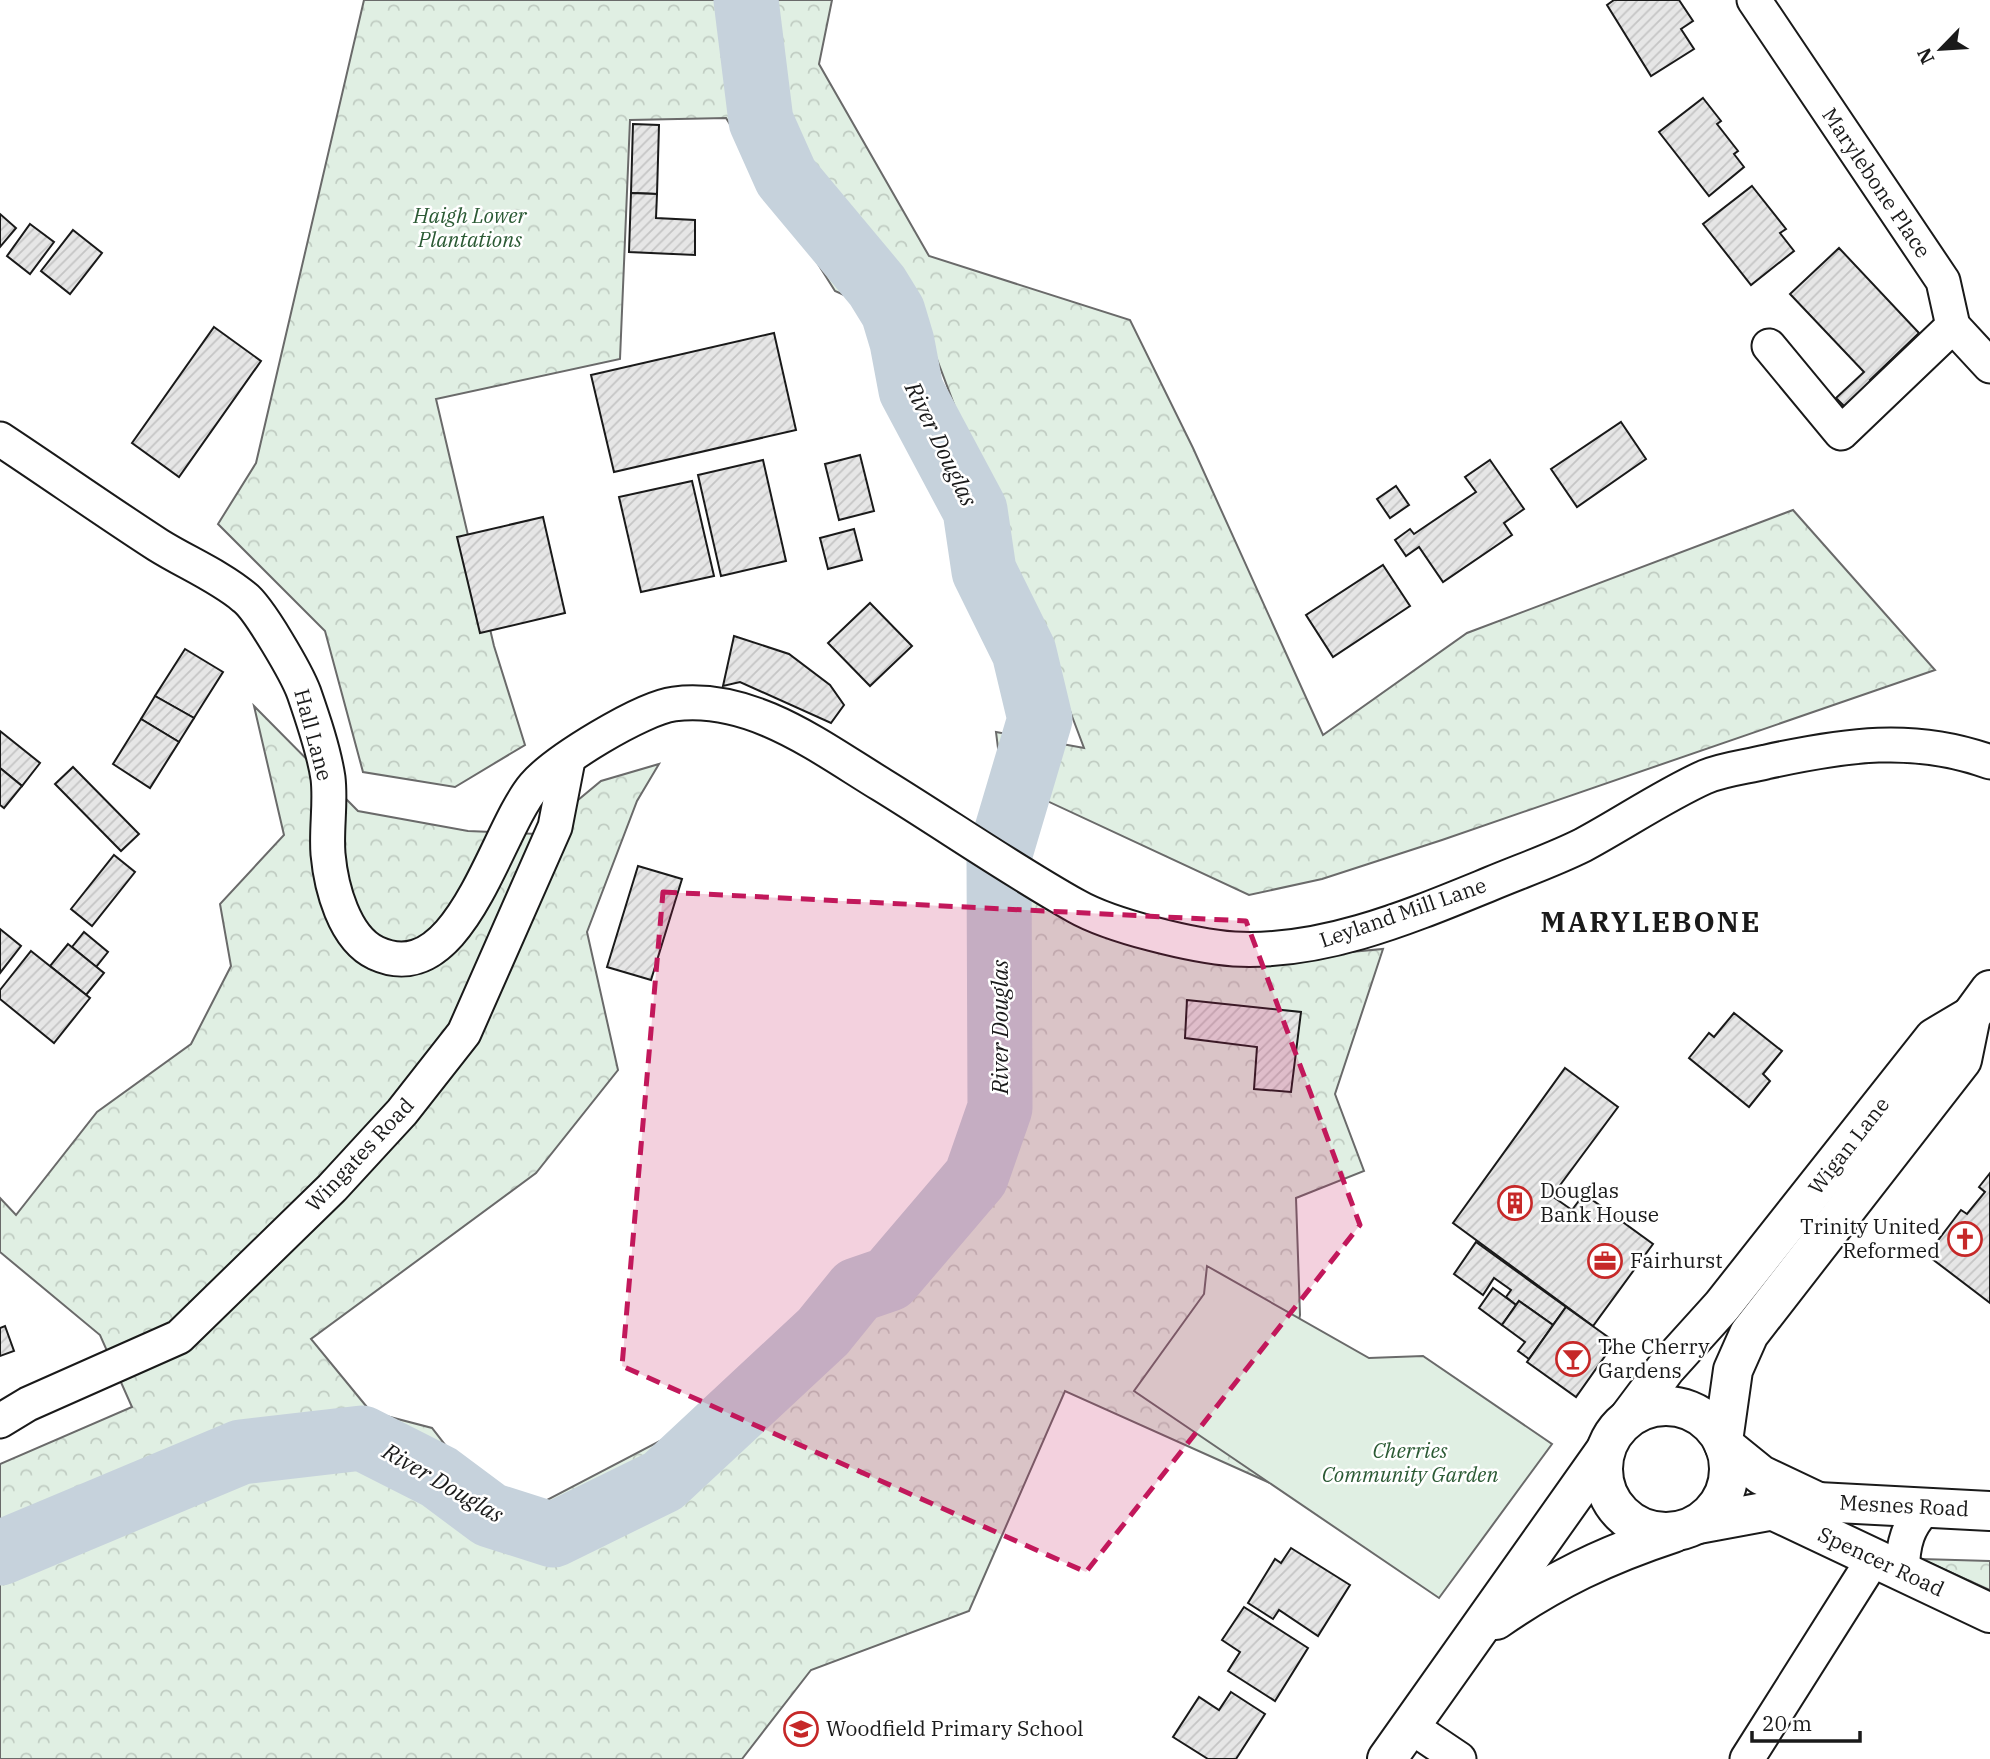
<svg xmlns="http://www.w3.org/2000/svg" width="1990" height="1759" viewBox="0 0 1990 1759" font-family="'IBM Plex Serif',serif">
  <defs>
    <pattern id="forest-crowns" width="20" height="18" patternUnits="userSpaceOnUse" patternTransform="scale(1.75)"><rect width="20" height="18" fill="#e0efe3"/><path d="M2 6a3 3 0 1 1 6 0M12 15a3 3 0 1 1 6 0" fill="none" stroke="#c0ccc2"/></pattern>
    <pattern id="building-hatch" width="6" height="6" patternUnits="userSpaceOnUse" patternTransform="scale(1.75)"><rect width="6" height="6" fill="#e6e6e6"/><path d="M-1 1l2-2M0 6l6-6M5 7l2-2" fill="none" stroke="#c5c5c5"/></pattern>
  </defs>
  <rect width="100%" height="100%" fill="#fff"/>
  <g fill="url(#forest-crowns)" stroke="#6a6a6a" stroke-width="2">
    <path d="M364 0H832L819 64 929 256 1130 320 1193 448 1323 735 1467 633 1793 510 1935 670 1442 840 1322 879 1249 895 1002 780 996 732 1084 748 927 333 835 291 726 118 630 120 620 359 436 399 494 646 525 745 455 787 363 772 325 631 218 524 256 463Z"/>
    <path d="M254 706 358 811 468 831 537 834 601 781 659 764 637 801 587 932 618 1070 536 1173 311 1339 371 1412 432 1428 505 1522 750 1394 951 1171 966 1139 1027 888 1234 963 1383 949 1335 1094 1364 1171 1296 1198 1300 1315 1270 1483 1065 1391 969 1611 811 1670 742 1759H0V1464L132 1407 100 1335 0 1252V1198L16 1215 97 1112 191 1044 231 966 220 904 284 835Z"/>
    <path d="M1921 1559 1990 1561V1590Z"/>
  </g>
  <path fill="#e0efe3" stroke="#6a6a6a" stroke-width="2" d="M1207 1266 1369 1358 1423 1356 1552 1444 1439 1598 1134 1391 1204 1294Z"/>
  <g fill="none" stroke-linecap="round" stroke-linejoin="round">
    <path stroke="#c6d2dc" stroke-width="65" d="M0 1553 241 1452 362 1438 439 1477 490 1515 553 1535 663 1481 823 1332 857 1290 889 1279 976 1177 1000 1108 999 857 1040 719 1024 652 984 571 975 510 911 390 902 342 893 312 877 286 786 177 761 121 746 0"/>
  </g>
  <g fill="url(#building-hatch)" stroke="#1a1a1a" stroke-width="2">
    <path d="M1614 0H1679L1693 21 1681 29 1694 49 1651 76 1607 5Z"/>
    <path d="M1703 98 1721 121 1717 124 1738 151 1734 154 1744 167 1709 196 1659 132Z"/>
    <path d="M633 124 659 125 657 194 631 193Z"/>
    <path d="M1752 186 1786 229 1780 233 1794 251 1751 285 1703 224Z"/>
    <path d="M631 193 657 194 656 218 695 220V255L629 252Z"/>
    <path d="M0 214 16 228 0 247Z"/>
    <path d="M30 224 54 242 30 274 7 256Z"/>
    <path d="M73 230 102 253 70 294 41 271Z"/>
    <path d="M1839 248 1919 333 1870 380 1874 384 1847 409 1836 398 1864 372 1790 294Z"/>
    <path d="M214 327 261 361 179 477 132 443Z"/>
    <path d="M774 333 796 430 614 472 591 375Z"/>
    <path d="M1621 422 1646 459 1577 507 1551 469Z"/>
    <path d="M860 455 874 511 839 520 825 464Z"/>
    <path d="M763 460 786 561 721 576 698 475Z"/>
    <path d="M1490 460 1524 509 1504 523 1512 535 1443 582 1419 547 1406 556 1395 540 1410 529 1414 534 1476 492 1465 477Z"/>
    <path d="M692 481 714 576 641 592 619 497Z"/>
    <path d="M1396 486 1409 505 1390 518 1377 499Z"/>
    <path d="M543 517 565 613 480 633 457 537Z"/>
    <path d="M854 529 862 560 828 569 820 538Z"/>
    <path d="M1383 565 1410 606 1333 657 1306 615Z"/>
    <path d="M870 603 912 646 870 686 828 643Z"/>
    <path d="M734 636 789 654 830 685 844 705 831 723 740 682 723 686Z"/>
    <path d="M185 649 223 672 194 718 155 696Z"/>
    <path d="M155 696 194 718 179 742 141 719Z"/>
    <path d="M141 719 179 742 150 788 113 764Z"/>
    <path d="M0 731 40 763 22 786 0 768Z"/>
    <path d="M73 767 139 834 121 851 55 784Z"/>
    <path d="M0 768 22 786 4 808 0 805Z"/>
    <path d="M114 855 135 872 92 926 71 909Z"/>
    <path d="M638 866 682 879 651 980 607 967Z"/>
    <path d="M0 929 21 946 0 973Z"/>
    <path d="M84 932 108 952 96 967 72 947Z"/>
    <path d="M68 944 104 973 86 995 50 966Z"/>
    <path d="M31 951 90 998 54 1043 0 999V990Z"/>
    <path d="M1187 1000 1301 1012 1291 1092 1254 1089 1257 1047 1185 1038Z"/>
    <path d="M1734 1013 1782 1051 1763 1074 1770 1081 1749 1107 1689 1058 1709 1033 1714 1037Z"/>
    <path d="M1565 1068 1618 1107 1552 1196 1572 1210 1584 1194 1653 1244 1593 1326 1453 1223Z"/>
    <path d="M1990 1173V1303L1927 1255 1961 1210 1967 1214 1985 1192 1979 1187Z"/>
    <path d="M1476 1242 1566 1307 1553 1325 1519 1301 1516 1305 1506 1297 1511 1290 1494 1278 1483 1295 1454 1274Z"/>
    <path d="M1493 1288 1516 1305 1502 1325 1479 1308Z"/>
    <path d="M1519 1301 1553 1325 1529 1359 1518 1351 1525 1342 1502 1325Z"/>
    <path d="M1566 1307 1615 1342 1576 1397 1527 1362Z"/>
    <path d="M5 1326 14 1351 0 1356V1328Z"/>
    <path d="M1291 1548 1350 1585 1318 1636 1279 1610 1273 1619 1248 1603 1275 1559 1281 1563Z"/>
    <path d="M1244 1607 1308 1648 1275 1701 1228 1671 1240 1652 1222 1640Z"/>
    <path d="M1231 1692 1265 1714 1236 1759H1208L1173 1737 1199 1697 1219 1710Z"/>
  </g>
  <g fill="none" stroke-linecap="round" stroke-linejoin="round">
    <g stroke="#1a1a1a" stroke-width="37">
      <g id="street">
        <path d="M1754 0 1943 281 1953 326 1990 366"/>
        <path d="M1769 346 1841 433 1953 326"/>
        <path d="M0 439C53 474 104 510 158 545 185 562 219 576 244 597 259 608 297 674 304 693 313 719 324 751 328 778 331 803 326 829 328 854 331 887 344 938 376 953 460 992 495 832 534 786 555 761 642 708 674 704 752 694 821 748 882 785 947 825 1010 869 1076 906 1111 926 1193 946 1234 949 1322 954 1409 917 1490 884 1521 871 1553 860 1583 845 1624 823 1663 796 1705 777 1724 769 1746 767 1766 762 1843 745 1914 734 1990 762"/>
        <path d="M0 1421 28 1404 179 1337 332 1188 402 1112 464 1033 555 827 568 760"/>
        <path d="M1902 1572C1903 1544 1907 1525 1928 1506"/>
        <path d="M1410 1726 1459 1759"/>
        <path d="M1747 1759 1874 1558"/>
      </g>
    </g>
    <g stroke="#1a1a1a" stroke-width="42">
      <g id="secondary">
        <path d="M1724 1445 1761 1475 1818 1502"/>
        <path d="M1772 1510 1990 1613"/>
        <path d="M1698 1524 1818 1502 1990 1511"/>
      </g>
    </g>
    <g stroke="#1a1a1a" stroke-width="42">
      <g id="highway">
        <circle cx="1666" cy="1469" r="63"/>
        <path d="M1630 1416 1666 1368 1722 1306 1934 1038 1971 1016"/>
        <path d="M1723 1441 1733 1370 1749 1334 1962 1060 1971 1016 1990 990"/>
        <path d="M1496 1620C1554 1580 1606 1555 1673 1533"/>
        <path d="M1387 1759 1605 1451"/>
      </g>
    </g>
    <use href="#street" stroke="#fff" stroke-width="33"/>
    <use href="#secondary" stroke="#fff" stroke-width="38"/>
    <use href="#highway" stroke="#fff" stroke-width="38"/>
  </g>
  <path fill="#c2185b" fill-opacity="0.2" stroke="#c2185b" stroke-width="5" stroke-dasharray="14 9" stroke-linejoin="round" d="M663 892 1246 921 1360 1225 1086 1572 622 1366Z"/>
  <defs>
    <g id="building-ring" transform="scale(1.75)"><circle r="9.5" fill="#fff" stroke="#c62828" stroke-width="1.5"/><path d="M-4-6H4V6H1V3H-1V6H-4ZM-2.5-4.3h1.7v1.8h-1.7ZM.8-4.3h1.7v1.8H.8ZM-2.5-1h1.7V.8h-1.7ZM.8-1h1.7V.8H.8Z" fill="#c62828"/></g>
    <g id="church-ring" transform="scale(1.75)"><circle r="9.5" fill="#fff" stroke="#c62828" stroke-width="1.5"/><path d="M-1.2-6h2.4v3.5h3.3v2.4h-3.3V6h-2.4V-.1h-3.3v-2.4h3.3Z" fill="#c62828"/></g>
    <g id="office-ring" transform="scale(1.75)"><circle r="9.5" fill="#fff" stroke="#c62828" stroke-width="1.5"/><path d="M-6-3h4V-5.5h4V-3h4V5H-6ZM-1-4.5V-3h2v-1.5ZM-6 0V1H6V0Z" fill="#c62828"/></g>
    <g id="bar-ring" transform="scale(1.75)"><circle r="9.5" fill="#fff" stroke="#c62828" stroke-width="1.5"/><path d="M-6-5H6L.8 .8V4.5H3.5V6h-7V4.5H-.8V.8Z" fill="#c62828"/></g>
    <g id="school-ring" transform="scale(1.75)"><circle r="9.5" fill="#fff" stroke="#c62828" stroke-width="1.5"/><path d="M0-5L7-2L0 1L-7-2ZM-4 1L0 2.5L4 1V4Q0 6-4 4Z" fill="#c62828"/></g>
  </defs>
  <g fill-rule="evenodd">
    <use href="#building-ring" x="1515" y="1203"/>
    <use href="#church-ring" x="1965" y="1239"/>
    <use href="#office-ring" x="1605" y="1261"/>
    <use href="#bar-ring" x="1573" y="1359"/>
    <use href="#school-ring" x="801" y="1729"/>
  </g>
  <g text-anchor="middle" stroke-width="5" stroke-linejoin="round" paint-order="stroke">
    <g font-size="21" fill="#1a1a1a" stroke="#fff">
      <text transform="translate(1876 183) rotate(56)" y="7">Marylebone Place</text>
      <text transform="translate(313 735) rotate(75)" y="7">Hall Lane</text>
      <text transform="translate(1403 913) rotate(-19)" y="7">Leyland Mill Lane</text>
      <text transform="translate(1849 1146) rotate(-52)" y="7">Wigan Lane</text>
      <text transform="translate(360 1155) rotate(-47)" y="7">Wingates Road</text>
      <text transform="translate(1904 1506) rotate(3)" y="7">Mesnes Road</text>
      <text transform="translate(1881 1562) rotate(25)" y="7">Spencer Road</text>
    </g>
    <g font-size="21" font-style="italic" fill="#2b5a34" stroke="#fff">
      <text x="470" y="223">Haigh Lower<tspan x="470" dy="24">Plantations</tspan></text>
      <text x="1410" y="1458">Cherries<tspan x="1410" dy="24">Community Garden</tspan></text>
    </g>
    <g font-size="21" fill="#1a1a1a" stroke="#fff" text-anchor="start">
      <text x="1540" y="1198">Douglas<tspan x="1540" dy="24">Bank House</tspan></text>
      <text x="1940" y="1234" text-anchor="end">Trinity United<tspan x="1940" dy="24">Reformed</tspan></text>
      <text x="1630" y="1268">Fairhurst</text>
      <text x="1598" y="1354">The Cherry<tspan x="1598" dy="24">Gardens</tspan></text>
      <text x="826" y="1736">Woodfield Primary School</text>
    </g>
    <g font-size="23" font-style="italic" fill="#1a1a1a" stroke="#fff">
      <text transform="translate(941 444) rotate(64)" y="8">River Douglas</text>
      <text transform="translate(1000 1027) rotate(-90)" y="8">River Douglas</text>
      <text transform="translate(443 1483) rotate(30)" y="8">River Douglas</text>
    </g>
    <g font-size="28" font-weight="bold" letter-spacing="2" fill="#1a1a1a" stroke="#fff">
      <text x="1651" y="932">MARYLEBONE</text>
    </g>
  </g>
  <g transform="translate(1941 49) rotate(245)" stroke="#ffffff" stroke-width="5" paint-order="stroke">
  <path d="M0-5L12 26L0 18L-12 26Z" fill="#1a1a1a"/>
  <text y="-10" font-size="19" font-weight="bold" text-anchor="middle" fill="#1a1a1a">N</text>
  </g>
  <path d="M1752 1731v10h108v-10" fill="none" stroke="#1a1a1a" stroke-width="3.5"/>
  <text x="1762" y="1731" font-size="21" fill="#1a1a1a" stroke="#ffffff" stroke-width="5" paint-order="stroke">20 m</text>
</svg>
